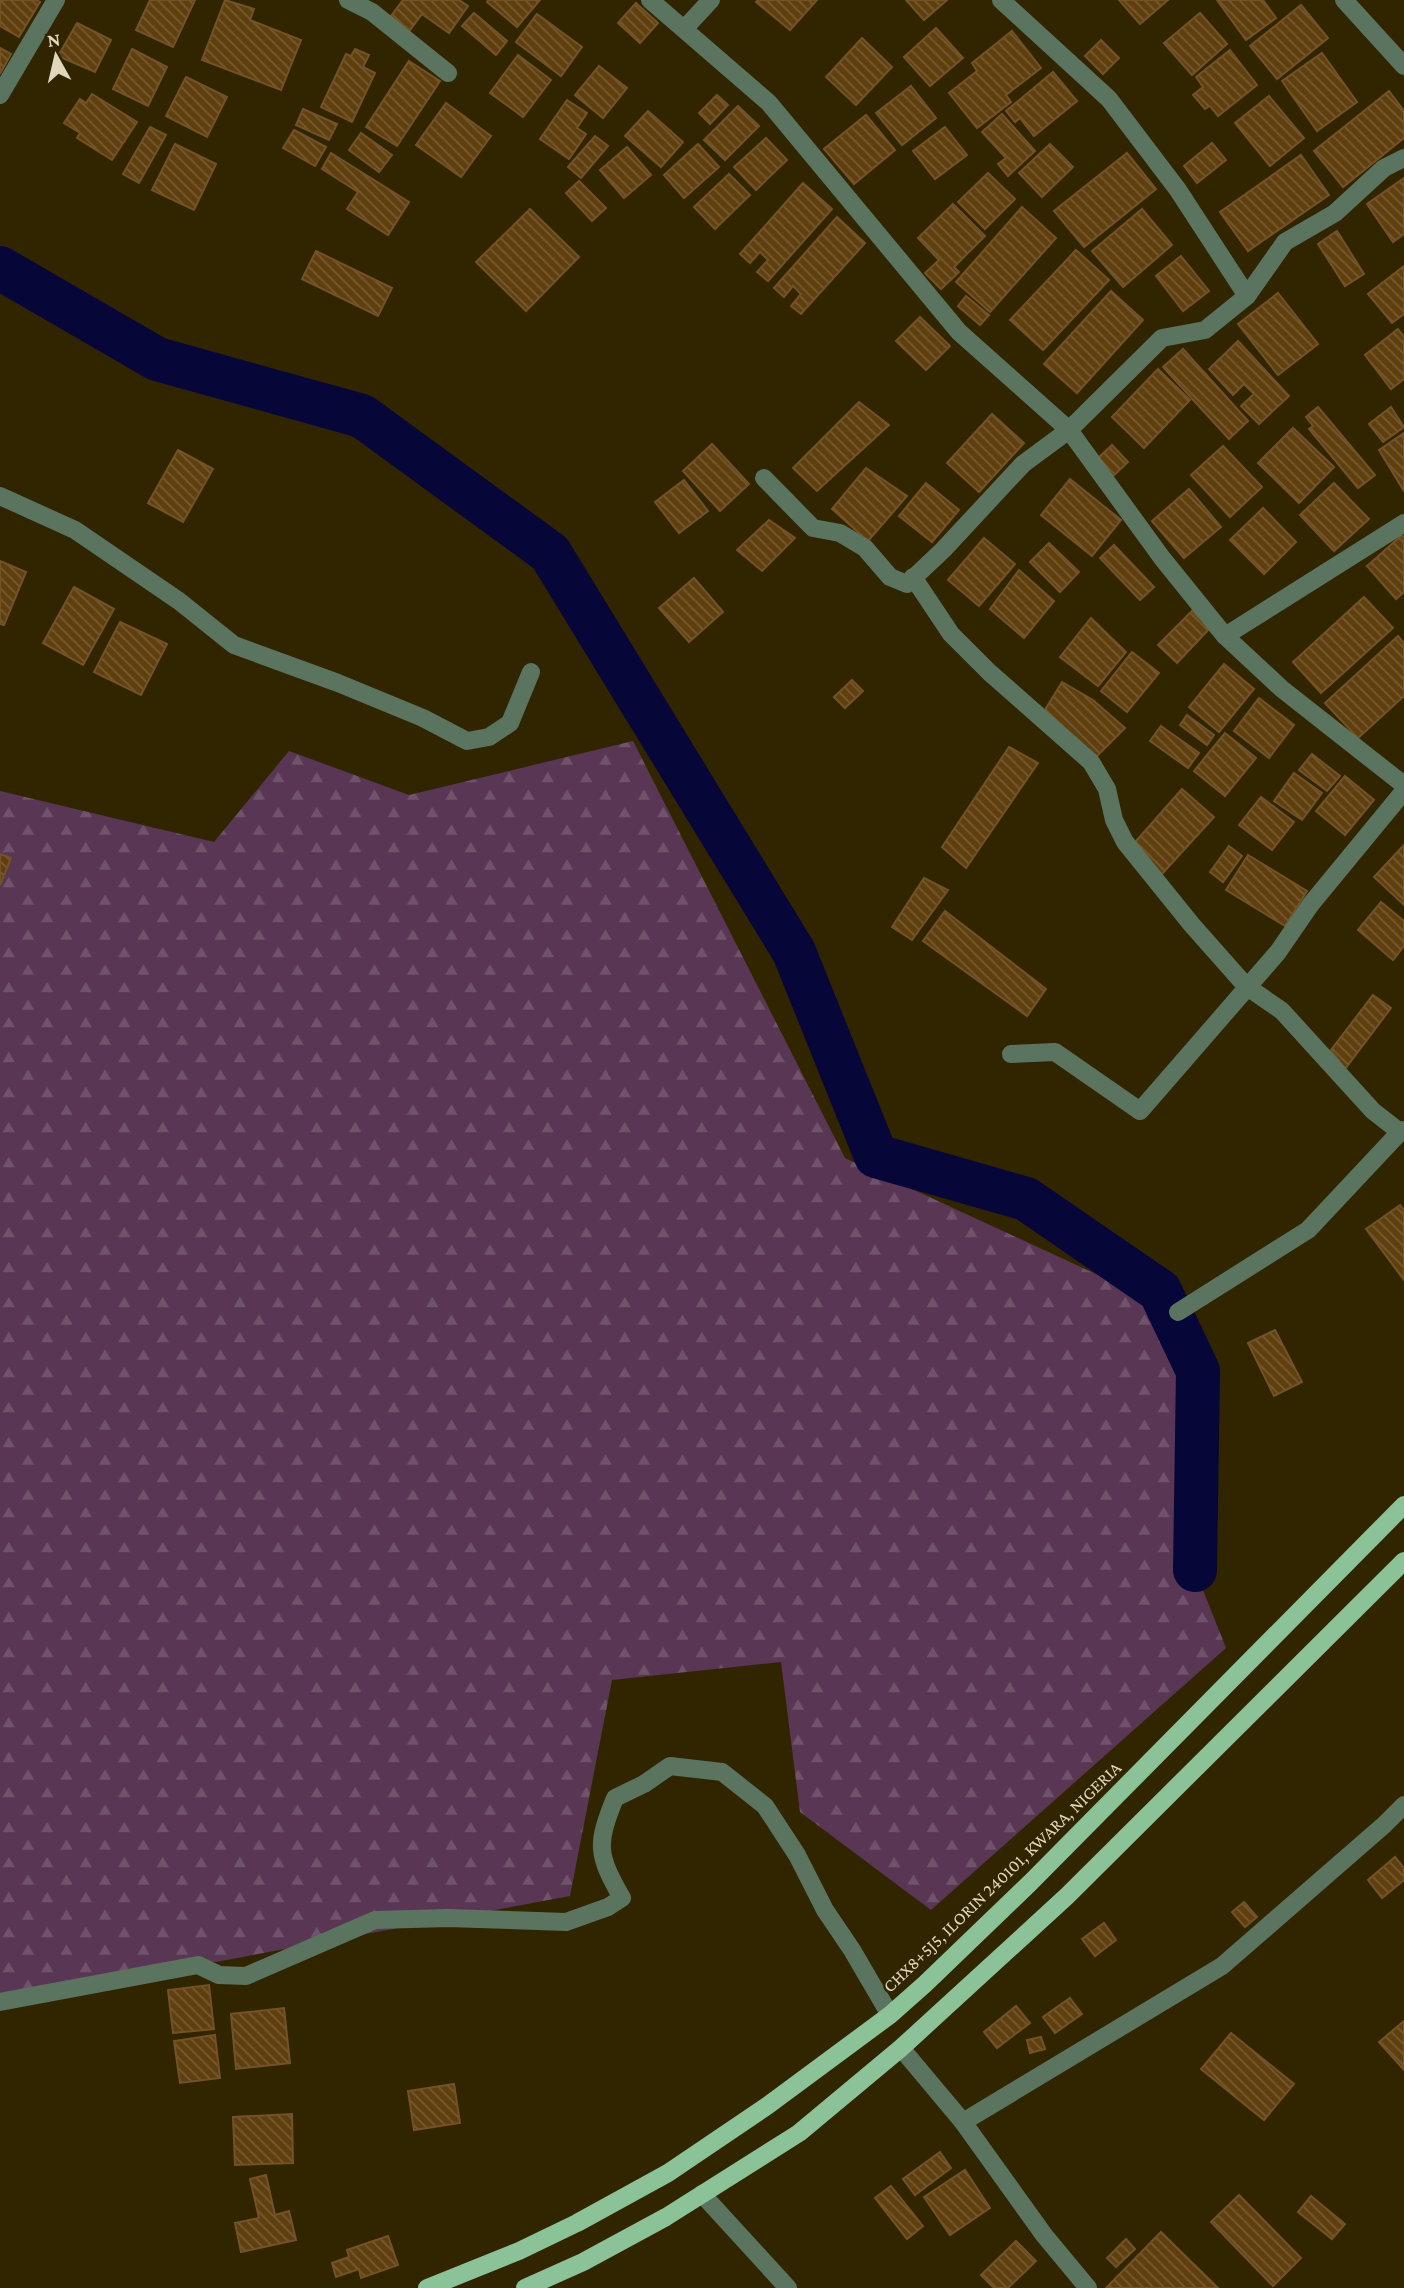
<svg xmlns="http://www.w3.org/2000/svg" width="1404" height="2288" viewBox="0 0 1404 2288" font-family="'Crimson Pro',serif">
  <defs>
    <pattern id="forest-firs" width="22" height="20" patternUnits="userSpaceOnUse" patternTransform="scale(1.75)"><rect width="22" height="20" fill="#583654"/><path d="M5 1l3.5 6h-7zM16 11l3.5 6h-7z" fill="#70526b"/></pattern>
    <pattern id="building-back-hatch" width="6" height="6" patternUnits="userSpaceOnUse" patternTransform="scale(1.75)"><rect width="6" height="6" fill="#603f0f"/><path d="M-1 5l2 2M0 0l6 6M5-1l2 2" fill="none" stroke="#765a30"/></pattern>
  </defs>
  <rect width="100%" height="100%" fill="#312500"/>
  <path fill="url(#forest-firs)" d="M633 741 845 1158 1178 1312 1195 1570 1226 1648 931 1910 800 1812 781 1662 612 1680 570 1896 0 2002V791L214 842 289 751 409 795Z"/>
  <g fill="none" stroke-linecap="round" stroke-linejoin="round">
    <path stroke="#060639" stroke-width="44" d="M0 268 157 359 362 416 550 553 794 952 876 1156 1026 1199 1160 1291 1198 1371 1195 1570"/>
  </g>
  <g fill="url(#building-back-hatch)" stroke="#745227" stroke-width="2">
    <path d="M0 0H37L40 2 19 37 0 26Z"/>
    <path d="M150 0H195L173 47 136 30Z"/>
    <path d="M225 0 254 9 250 20 301 40 281 90 202 60Z"/>
    <path d="M403 0H459L468 6 449 33 422 14 410 30 391 16Z"/>
    <path d="M488 0H540L517 27 487 2Z"/>
    <path d="M758 0H817L790 30 756 2Z"/>
    <path d="M906 0H947L924 20Z"/>
    <path d="M1119 0H1168L1140 24Z"/>
    <path d="M1217 0H1263L1276 18 1246 40Z"/>
    <path d="M636 3 658 23 640 43 618 23Z"/>
    <path d="M1301 5 1328 38 1277 79 1250 46Z"/>
    <path d="M474 13 507 41 496 55 462 26Z"/>
    <path d="M1200 13 1227 44 1192 75 1164 43Z"/>
    <path d="M537 14 582 47 561 76 516 42Z"/>
    <path d="M77 23 111 40 95 72 58 56Z"/>
    <path d="M936 28 963 58 930 86 904 57Z"/>
    <path d="M1012 31 1041 68 1006 95 1011 102 977 128 949 93 977 71 972 63Z"/>
    <path d="M862 38 892 67 856 105 826 77Z"/>
    <path d="M1101 40 1119 58 1103 74 1085 56Z"/>
    <path d="M0 48 11 54 0 74Z"/>
    <path d="M132 49 167 67 148 106 113 89Z"/>
    <path d="M355 49 369 55 363 67 375 73 352 122 321 107 346 54 351 56Z"/>
    <path d="M1230 50 1257 85 1218 116 1210 106 1205 109 1193 95 1203 87 1196 77Z"/>
    <path d="M1322 53 1357 102 1317 131 1282 81Z"/>
    <path d="M518 55 551 80 523 117 490 93Z"/>
    <path d="M409 61 440 81 397 146 366 127Z"/>
    <path d="M599 66 627 88 603 118 575 95Z"/>
    <path d="M1053 72 1077 101 1034 136 1020 118 1015 122 1006 111Z"/>
    <path d="M186 77 227 97 207 137 166 116Z"/>
    <path d="M911 86 936 118 902 145 876 113Z"/>
    <path d="M1389 91 1404 111V138L1343 187 1314 151Z"/>
    <path d="M92 94 137 122 112 160 77 138 80 133 64 123 80 99 86 103Z"/>
    <path d="M717 95 728 105 710 124 699 113Z"/>
    <path d="M1269 96 1304 138 1270 166 1235 123Z"/>
    <path d="M567 100 587 113 577 128 586 134 569 159 540 139Z"/>
    <path d="M446 103 491 136 461 177 416 145Z"/>
    <path d="M738 106 759 126 725 160 704 140Z"/>
    <path d="M303 109 337 124 329 140 296 125Z"/>
    <path d="M648 111 683 142 661 167 625 136Z"/>
    <path d="M1002 114 1035 151 1008 176 998 164 1006 158 982 132Z"/>
    <path d="M866 115 895 150 854 184 824 149Z"/>
    <path d="M150 127 166 135 139 183 123 174Z"/>
    <path d="M945 127 967 155 935 179 913 151Z"/>
    <path d="M294 130 326 147 315 166 283 148Z"/>
    <path d="M361 133 392 155 379 172 349 150Z"/>
    <path d="M595 136 608 146 581 178 568 167Z"/>
    <path d="M766 138 787 160 756 190 734 167Z"/>
    <path d="M1212 143 1226 160 1197 183 1184 166Z"/>
    <path d="M175 144 216 164 194 210 152 190Z"/>
    <path d="M698 144 719 167 684 198 664 175Z"/>
    <path d="M1050 144 1073 167 1042 197 1019 173Z"/>
    <path d="M627 147 651 175 624 198 600 170Z"/>
    <path d="M331 153 409 202 388 235 347 209 358 192 322 169Z"/>
    <path d="M1127 153 1156 189 1084 247 1054 211Z"/>
    <path d="M1301 155 1329 195 1248 251 1220 212Z"/>
    <path d="M988 173 1015 199 985 229 958 202Z"/>
    <path d="M729 174 750 195 715 229 694 207Z"/>
    <path d="M1404 178V234L1393 242 1367 204Z"/>
    <path d="M579 181 606 208 592 221 566 193Z"/>
    <path d="M803 183 832 209 768 281 757 272 768 260 760 252 750 263 740 254Z"/>
    <path d="M953 204 985 236 954 267 959 272 941 289 925 273 939 260 918 238Z"/>
    <path d="M1022 207 1056 238 990 312 956 282Z"/>
    <path d="M530 209 579 257 526 311 476 262Z"/>
    <path d="M1142 209 1172 245 1123 287 1092 251Z"/>
    <path d="M837 217 865 243 801 314 791 306 801 294 793 286 784 297 774 288Z"/>
    <path d="M1337 231 1364 274 1345 286 1318 244Z"/>
    <path d="M1076 250 1109 280 1043 350 1010 320Z"/>
    <path d="M316 251 392 288 378 316 302 279Z"/>
    <path d="M1181 256 1209 291 1183 311 1156 276Z"/>
    <path d="M1404 266V314L1392 323 1368 294Z"/>
    <path d="M1111 291 1143 320 1077 393 1044 364Z"/>
    <path d="M1278 293 1318 344 1278 375 1238 324Z"/>
    <path d="M966 296 989 315 980 325 958 306Z"/>
    <path d="M920 317 950 346 926 370 896 341Z"/>
    <path d="M1398 329 1404 337V379L1391 389 1365 355Z"/>
    <path d="M1238 341 1289 396 1259 424 1241 406 1254 394 1244 384 1233 395 1209 369Z"/>
    <path d="M1183 349 1248 421 1229 439 1163 367Z"/>
    <path d="M1158 369 1190 400 1144 448 1112 417Z"/>
    <path d="M859 402 889 425 817 491 793 468Z"/>
    <path d="M1318 407 1375 475 1358 488 1309 429 1313 426 1306 417Z"/>
    <path d="M1391 407 1404 427 1383 442 1369 424Z"/>
    <path d="M992 414 1024 443 979 492 947 463Z"/>
    <path d="M1293 428 1334 467 1299 503 1258 463Z"/>
    <path d="M1404 433V491L1379 450Z"/>
    <path d="M712 444 749 484 720 511 683 471Z"/>
    <path d="M1112 445 1128 462 1113 476 1097 459Z"/>
    <path d="M1223 446 1262 487 1230 517 1191 475Z"/>
    <path d="M178 450 213 469 183 522 148 503Z"/>
    <path d="M866 468 907 496 868 541 832 509Z"/>
    <path d="M1070 479 1121 520 1092 556 1041 515Z"/>
    <path d="M684 480 708 511 679 533 655 502Z"/>
    <path d="M926 483 959 510 932 542 899 516Z"/>
    <path d="M1334 483 1369 519 1334 551 1300 515Z"/>
    <path d="M1189 489 1221 527 1184 558 1152 521Z"/>
    <path d="M1263 508 1296 542 1264 574 1230 540Z"/>
    <path d="M769 520 795 538 762 571 737 550Z"/>
    <path d="M1402 535 1404 538V592L1396 599 1367 566Z"/>
    <path d="M984 538 1015 564 979 606 948 580Z"/>
    <path d="M1049 543 1079 572 1060 592 1030 562Z"/>
    <path d="M1114 545 1154 587 1140 600 1100 558Z"/>
    <path d="M0 561 26 572 4 625 0 624Z"/>
    <path d="M1019 570 1054 601 1024 638 990 609Z"/>
    <path d="M694 578 723 612 689 642 659 608Z"/>
    <path d="M74 587 114 609 83 665 43 643Z"/>
    <path d="M1364 597 1393 628 1321 693 1293 662Z"/>
    <path d="M1192 611 1210 628 1177 663 1158 645Z"/>
    <path d="M1091 618 1126 652 1098 686 1060 657Z"/>
    <path d="M120 622 167 644 141 695 94 672Z"/>
    <path d="M1398 636 1404 643V696L1358 738 1325 703Z"/>
    <path d="M1132 652 1159 673 1127 712 1101 691Z"/>
    <path d="M1224 664 1254 689 1219 732 1189 707Z"/>
    <path d="M852 680 863 691 845 708 834 697Z"/>
    <path d="M1062 682 1093 700 1125 728 1091 762 1043 713Z"/>
    <path d="M1259 698 1294 725 1269 758 1234 731Z"/>
    <path d="M1187 715 1214 735 1207 745 1180 725Z"/>
    <path d="M1161 726 1199 753 1188 768 1150 741Z"/>
    <path d="M1225 733 1256 758 1225 796 1194 771Z"/>
    <path d="M1009 747 1038 763 966 868 942 847Z"/>
    <path d="M1312 754 1340 776 1327 791 1299 770Z"/>
    <path d="M1294 773 1322 793 1302 820 1274 801Z"/>
    <path d="M1345 776 1374 800 1345 835 1316 811Z"/>
    <path d="M1182 789 1214 817 1161 875 1130 848Z"/>
    <path d="M1261 797 1294 822 1272 850 1239 825Z"/>
    <path d="M1404 845V905L1374 877Z"/>
    <path d="M1229 846 1242 856 1223 882 1210 872Z"/>
    <path d="M0 854 11 858 0 885Z"/>
    <path d="M1248 855 1307 891 1285 926 1226 890Z"/>
    <path d="M924 878 948 890 912 940 892 927Z"/>
    <path d="M1381 902 1404 921V946L1393 960 1358 930Z"/>
    <path d="M945 911 1046 989 1027 1016 923 941Z"/>
    <path d="M1373 995 1391 1008 1345 1069 1331 1050Z"/>
    <path d="M1400 1205 1404 1210V1280L1366 1229Z"/>
    <path d="M1275 1330 1302 1382 1274 1396 1248 1343Z"/>
    <path d="M1395 1857 1404 1868V1880L1382 1898 1368 1880Z"/>
    <path d="M1244 1902 1257 1917 1245 1927 1232 1912Z"/>
    <path d="M1104 1923 1116 1940 1095 1956 1082 1939Z"/>
    <path d="M209 1985 214 2029 173 2033 168 1990Z"/>
    <path d="M1070 1998 1082 2014 1055 2033 1043 2017Z"/>
    <path d="M1016 2006 1030 2023 997 2048 984 2032Z"/>
    <path d="M284 2008 290 2063 236 2069 231 2014Z"/>
    <path d="M1404 2021V2070L1379 2042Z"/>
    <path d="M1231 2033 1294 2084 1264 2120 1201 2069Z"/>
    <path d="M215 2035 220 2078 180 2083 174 2041Z"/>
    <path d="M1041 2037 1045 2049 1030 2053 1027 2040Z"/>
    <path d="M454 2084 460 2123 414 2130 408 2091Z"/>
    <path d="M292 2114 293 2163 235 2165 233 2117Z"/>
    <path d="M940 2152 951 2168 915 2195 903 2179Z"/>
    <path d="M965 2170 990 2208 950 2235 924 2197Z"/>
    <path d="M266 2175 275 2215 289 2211 296 2240 241 2252 235 2223 259 2218 250 2179Z"/>
    <path d="M891 2186 923 2226 907 2239 875 2198Z"/>
    <path d="M1239 2195 1301 2258 1273 2286 1211 2222Z"/>
    <path d="M1311 2196 1345 2224 1332 2239 1298 2212Z"/>
    <path d="M1161 2232 1218 2288H1106Z"/>
    <path d="M388 2236 398 2265 361 2278 359 2269 336 2277 332 2263 349 2257 347 2250Z"/>
    <path d="M1126 2239 1135 2249 1116 2267 1107 2258Z"/>
    <path d="M1016 2241 1036 2261 1008 2288H994L981 2275Z"/>
  </g>
  <g fill="none" stroke-linecap="round" stroke-linejoin="round">
    <g stroke="#5a7460" stroke-width="18">
      <path d="M348 0 372 12 448 73"/>
      <path d="M650 0 769 103 959 332 1069 430 1162 558 1225 636 1282 689 1404 785"/>
      <path d="M1001 0 1109 99 1178 190 1247 296"/>
      <path d="M1344 0 1404 66"/>
      <path d="M685 28 711 0"/>
      <path d="M0 95 56 0"/>
      <path d="M764 478 813 528 840 533 865 548 890 577 907 584 943 550 1023 464 1069 430 1162 338 1205 330 1247 296 1285 242 1335 213 1384 168 1404 158"/>
      <path d="M0 496 75 530 179 601 234 645 338 683 423 718 467 741 489 737 510 723 531 672"/>
      <path d="M913 577 951 634 989 672 1091 762 1107 789 1114 820 1125 842 1192 925 1246 986 1282 1011 1373 1111 1400 1132 1404 1130"/>
      <path d="M1225 636 1404 523"/>
      <path d="M1011 1054 1055 1052 1140 1111 1278 952 1311 904 1404 791"/>
      <path d="M1178 1312 1308 1230 1400 1132"/>
      <path d="M0 2002 198 1965 219 1975 246 1976 375 1920 448 1918 566 1922 608 1907 622 1898C597 1854 596 1845 615 1798L644 1784 670 1766 722 1772 765 1806 797 1855 825 1910 852 1950 890 2015"/>
      <path d="M901 2048 963 2122 1222 1966 1384 1825 1404 1805"/>
      <path d="M963 2122 1044 2235 1088 2288"/>
      <path d="M702 2194 788 2288"/>
    </g>
    <g stroke="#8cc298" stroke-width="18">
      <path d="M427 2288 519 2251 577 2223 668 2173 767 2106 890 2015 925 1984 1031 1882 1404 1505"/>
      <path d="M525 2288 583 2262 666 2217 799 2133 901 2048 1067 1896 1404 1561"/>
    </g>
  </g>
  <g text-anchor="middle" stroke-width="5" stroke-linejoin="round" paint-order="stroke">
    <g font-size="18" fill="#e0d7bc" stroke="#312500">
      <text transform="translate(1002 1877) rotate(-44)" y="6">CHX8+5J5, ILORIN 240101, KWARA, NIGERIA</text>
    </g>
  </g>
  <g transform="translate(56 56) rotate(352)" stroke="#312500" stroke-width="5" paint-order="stroke">
  <path d="M0-5L12 26L0 18L-12 26Z" fill="#e0d7bc"/>
  <text y="-10" font-size="19" font-weight="bold" text-anchor="middle" fill="#e0d7bc">N</text>
  </g>
</svg>
